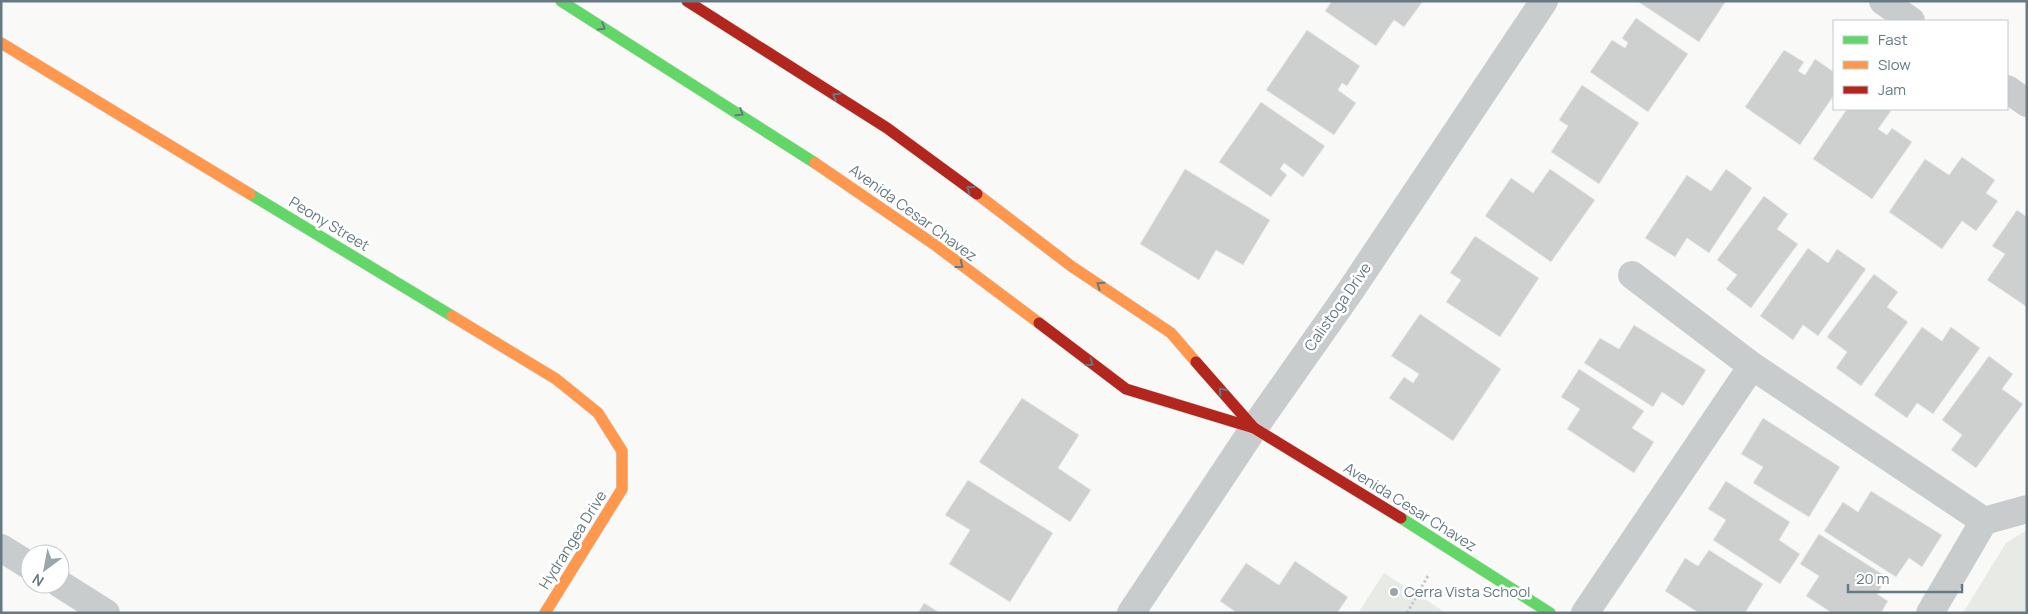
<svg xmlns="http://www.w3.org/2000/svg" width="2028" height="614" viewBox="0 0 2028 614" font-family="Manrope,sans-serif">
  <rect width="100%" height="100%" fill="#f9f9f8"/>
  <g fill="#e8eae6">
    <path d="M2027 530V613H1963L2006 543Z"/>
    <path d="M1384 573 1446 613H1358Z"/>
  </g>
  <g fill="#ced0d0" stroke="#e8e8e8">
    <path d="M1332 1H1423L1404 27 1394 20 1376 46 1325 11Z"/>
    <path d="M1637 1H1726L1699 42Z"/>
    <path d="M1636 18 1688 54 1648 112 1590 72 1612 40 1625 48 1628 43 1622 38Z"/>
    <path d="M1307 30 1360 66 1347 86 1342 83 1338 90 1356 103 1334 135 1266 90Z"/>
    <path d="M1784 50 1804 62 1798 71 1805 75 1815 59 1834 72V95L1800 145 1745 107Z"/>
    <path d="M1582 85 1639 123 1599 184 1551 152 1568 126 1559 120Z"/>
    <path d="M1261 102 1325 146 1303 177 1284 163 1280 169 1287 175 1271 197 1219 162Z"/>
    <path d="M1847 109H1888L1891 111 1878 129 1887 135 1892 128 1912 142 1872 199 1813 159Z"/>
    <path d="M1962 157 1995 180 1986 193 1998 201 1976 231 1962 221 1942 249 1889 212 1925 159 1949 175Z"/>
    <path d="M1185 169 1270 220 1243 265 1216 250 1199 280 1140 244Z"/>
    <path d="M1550 169 1595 200 1551 262 1485 216 1511 178 1533 193Z"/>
    <path d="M1726 169 1752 188 1709 253 1687 238 1675 257 1645 238 1687 175 1711 191Z"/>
    <path d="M1764 196 1788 214 1777 229 1798 244 1751 308 1726 289 1737 275 1717 260Z"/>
    <path d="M2017 210 2027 217V307L1987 280 2005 254 1992 246Z"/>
    <path d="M1475 236 1539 278 1500 337 1446 302 1461 280 1450 273Z"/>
    <path d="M1808 248 1828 263 1837 249 1866 269 1818 336 1803 325 1793 340 1760 316Z"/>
    <path d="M1874 274 1898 292 1887 307 1908 322 1861 386 1836 368 1847 352 1827 337Z"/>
    <path d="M1420 314 1501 369 1453 441 1389 398 1404 377 1413 383 1419 374 1391 356Z"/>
    <path d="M1634 325 1706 370 1683 406 1662 392 1653 407 1584 363 1600 338 1619 349Z"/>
    <path d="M1922 327 1942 341 1951 327 1980 348 1933 414 1917 403 1907 418 1874 395Z"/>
    <path d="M1989 356 2013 374 2002 389 2023 404 1976 468 1951 450 1962 435 1942 420Z"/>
    <path d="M1579 369 1644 411 1632 428 1654 442 1634 473 1567 429 1580 409 1561 397Z"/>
    <path d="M1022 398 1079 435 1058 468 1091 490 1070 522 979 462Z"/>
    <path d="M1763 418 1840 467 1809 517 1753 483 1763 467 1741 454Z"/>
    <path d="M968 480 1053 533 1010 602 949 564 970 530 945 515Z"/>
    <path d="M1726 481 1790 522 1779 540 1800 554 1780 584 1713 540 1726 520 1708 509Z"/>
    <path d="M1871 491 1942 535 1922 567 1909 558 1896 577 1824 531 1843 502 1858 512Z"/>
    <path d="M1819 534 1887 577 1877 594 1888 601 1881 613H1832L1806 596 1819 576 1800 564Z"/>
    <path d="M1709 550 1763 584 1745 613H1699L1665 591 1685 558 1698 566Z"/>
    <path d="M1295 561 1348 597 1337 613H1237L1220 601 1246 563 1279 585Z"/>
    <path d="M924 603 940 613H918Z"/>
  </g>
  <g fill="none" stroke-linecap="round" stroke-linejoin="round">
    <g stroke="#d4d5d5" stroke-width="12">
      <g id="fast">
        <path d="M561 1 815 163"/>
        <path d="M250 194 452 316"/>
        <path d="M1401 518 1550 613"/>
      </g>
    </g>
    <g stroke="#d4d5d5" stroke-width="12">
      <g id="slow">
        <path d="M1 43 250 194"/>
        <path d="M815 163 935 245 1039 323"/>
        <path d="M977 194 1071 266 1171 333 1196 362"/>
        <path d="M452 316 556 379 598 413 622 451V489L545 613"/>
      </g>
    </g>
    <g stroke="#d4d5d5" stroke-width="12">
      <g id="jam">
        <path d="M687 1 887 128 977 194"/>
        <path d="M1039 323 1126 389 1254 428 1401 518"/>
        <path d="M1196 362 1254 428"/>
      </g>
    </g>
    <path stroke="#c8c9ca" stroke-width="3" stroke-dasharray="2.5 2.5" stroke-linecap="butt" d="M1407 613 1429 574"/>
    <g stroke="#c9cccd" stroke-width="28">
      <path d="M1883 1 1911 21"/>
      <path d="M2007 89 2027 103"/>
      <path d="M1632 275 1752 366 1984 521 2027 509"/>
      <path d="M1 548 30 566"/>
      <path d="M60 584 106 613"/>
      <path d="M1131 613 1254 428 1351 290 1544 1"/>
      <path d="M1585 613 1752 366"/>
      <path d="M1930 613 1984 521"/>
    </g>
    <use href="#fast" stroke="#63d668" stroke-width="11"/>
    <use href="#slow" stroke="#ff974d" stroke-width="11"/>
    <use href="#jam" stroke="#b3261e" stroke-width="11"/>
  </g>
  <defs><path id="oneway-chevron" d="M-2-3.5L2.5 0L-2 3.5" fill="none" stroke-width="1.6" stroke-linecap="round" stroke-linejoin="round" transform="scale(1.25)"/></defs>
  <g stroke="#657a82">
    <use href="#oneway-chevron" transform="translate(602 27) rotate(32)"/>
    <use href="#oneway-chevron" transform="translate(836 96) rotate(-147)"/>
    <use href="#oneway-chevron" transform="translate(740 113) rotate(33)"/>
    <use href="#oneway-chevron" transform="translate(970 189) rotate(-144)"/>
    <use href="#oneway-chevron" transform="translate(960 265) rotate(38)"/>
    <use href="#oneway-chevron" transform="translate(1100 285) rotate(-146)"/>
    <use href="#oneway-chevron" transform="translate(1090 363) rotate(36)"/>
    <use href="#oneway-chevron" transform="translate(1222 391) rotate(-131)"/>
  </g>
  <circle fill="#99a6ab" stroke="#fff" stroke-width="2" cx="1394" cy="592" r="5"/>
  <g text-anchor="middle" stroke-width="5" stroke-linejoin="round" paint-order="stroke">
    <g font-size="15" fill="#657a82" stroke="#fff">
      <text transform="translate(913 213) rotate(36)" y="5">Avenida Cesar Chavez</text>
      <text transform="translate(329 224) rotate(31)" y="5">Peony Street</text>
      <text transform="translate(1338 307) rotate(-55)" y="5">Calistoga Drive</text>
      <text transform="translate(1410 507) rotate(32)" y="5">Avenida Cesar Chavez</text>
      <text transform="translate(573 540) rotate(-58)" y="5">Hydrangea Drive</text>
    </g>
    <g font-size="15" fill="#657a82" stroke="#fff" text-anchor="start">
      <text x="1404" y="597">Cerra Vista School</text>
    </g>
  </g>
  <rect width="2028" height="614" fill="none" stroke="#657a82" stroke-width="5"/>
  <rect x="1833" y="20" width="175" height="90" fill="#ffffff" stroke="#c1cacd"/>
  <rect x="1843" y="36" width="25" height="8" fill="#63d668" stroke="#c1cacd"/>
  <text x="1878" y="45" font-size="15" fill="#657a82">Fast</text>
  <rect x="1843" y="61" width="25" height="8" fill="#ff974d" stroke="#c1cacd"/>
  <text x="1878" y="70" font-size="15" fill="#657a82">Slow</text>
  <rect x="1843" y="86" width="25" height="8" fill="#b3261e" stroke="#c1cacd"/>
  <text x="1878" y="95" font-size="15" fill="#657a82">Jam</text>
  <g transform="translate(45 569) rotate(212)"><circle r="24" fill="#ffffff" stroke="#c1cacd"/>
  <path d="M0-4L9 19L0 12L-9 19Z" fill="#99a6ab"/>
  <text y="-8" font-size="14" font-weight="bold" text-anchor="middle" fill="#657a82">N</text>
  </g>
  <path d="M1848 584v8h114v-8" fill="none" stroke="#657a82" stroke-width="2.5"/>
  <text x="1856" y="584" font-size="15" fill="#657a82" stroke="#ffffff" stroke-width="4" paint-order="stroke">20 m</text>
</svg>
